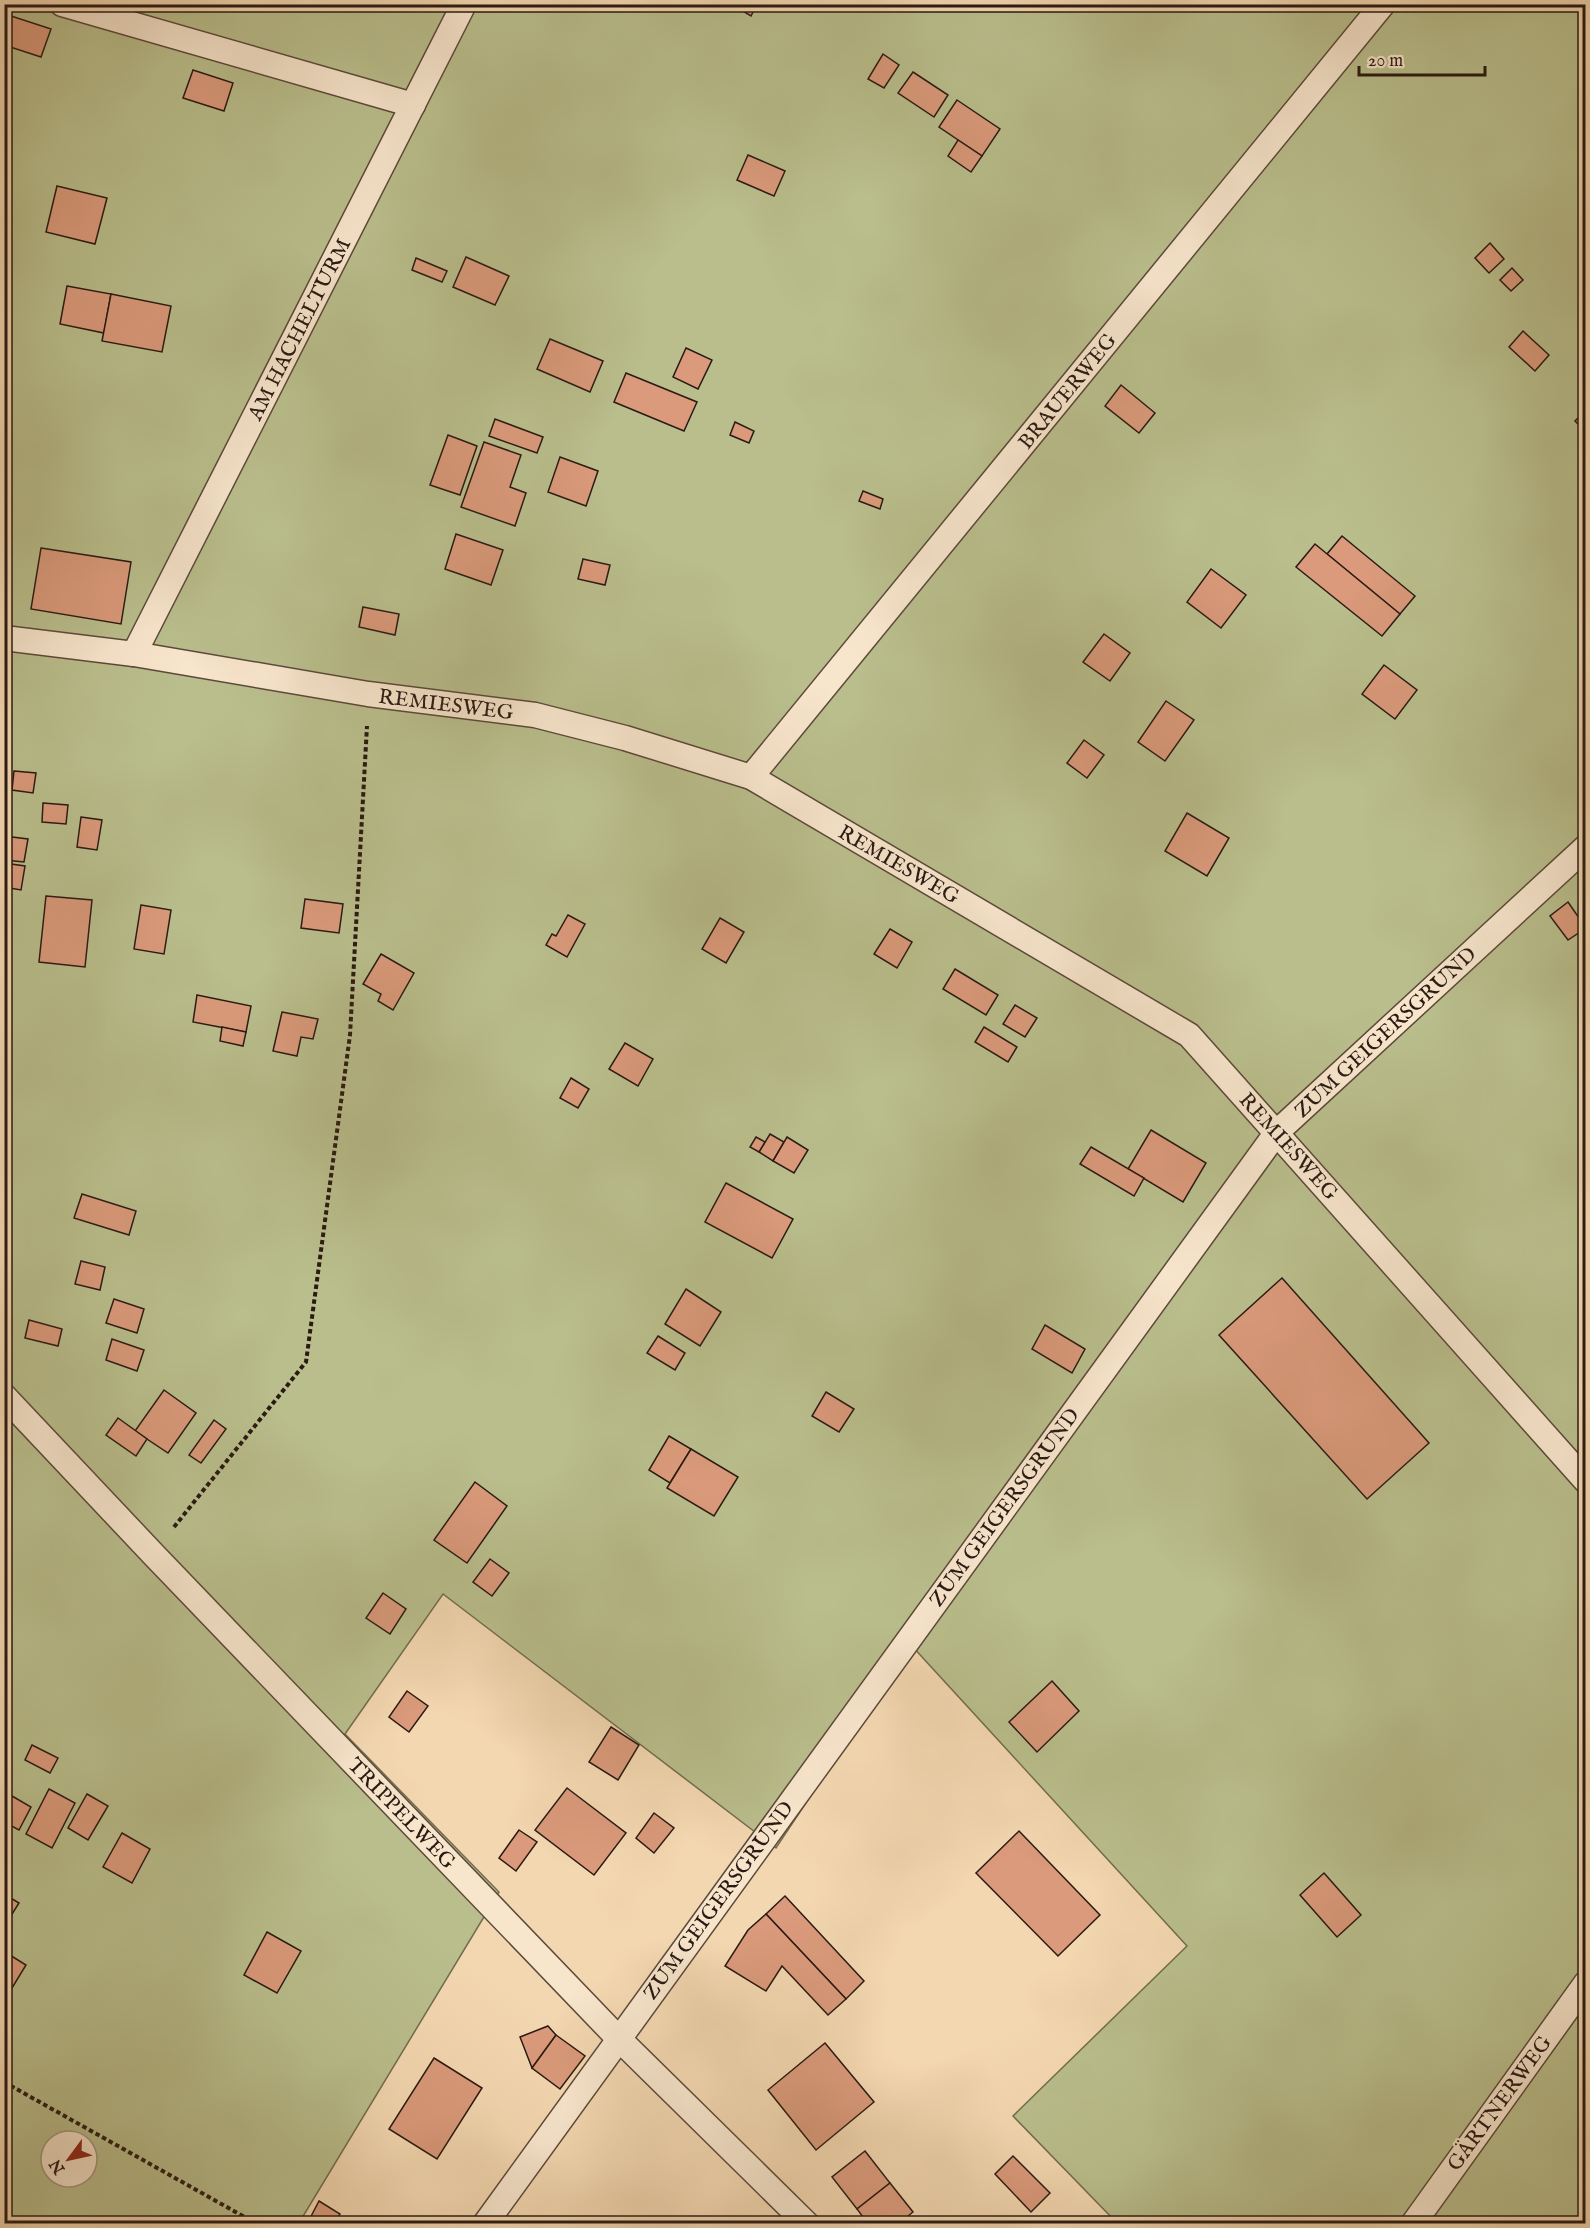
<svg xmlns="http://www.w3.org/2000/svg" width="1590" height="2228" viewBox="0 0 1590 2228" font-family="'IM FELL English',serif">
  <rect width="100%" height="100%" fill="#f3d7b0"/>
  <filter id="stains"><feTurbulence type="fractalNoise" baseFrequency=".00333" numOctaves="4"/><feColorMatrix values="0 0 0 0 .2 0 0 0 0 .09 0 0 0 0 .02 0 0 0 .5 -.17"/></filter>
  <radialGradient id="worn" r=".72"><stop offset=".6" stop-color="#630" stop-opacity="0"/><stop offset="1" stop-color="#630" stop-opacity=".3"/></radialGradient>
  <path fill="#b9be8c" stroke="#726c50" stroke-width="1.5" fill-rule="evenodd" d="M5 5H1585V2223H1117L1013 2116 1187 1946 911 1645 776 1848 443 1594 345 1734 499 1892 299 2223 5 2224ZM51 2141H87V2177H51Z"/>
  <g fill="#da9a7b" stroke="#2a1a13" stroke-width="1.5">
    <path d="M731 4H757L751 16Z"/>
    <path d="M5 14 51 29 41 57 4 45Z"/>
    <path d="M883 54 899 65 884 88 868 79Z"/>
    <path d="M193 70 233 83 224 111 183 98Z"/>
    <path d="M913 72 948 95 934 117 898 93Z"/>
    <path d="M957 100 1000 129 982 156 939 127Z"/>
    <path d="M958 140 982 156 971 172 948 156Z"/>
    <path d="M748 155 785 171 774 196 737 180Z"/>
    <path d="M57 186 107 198 95 244 46 232Z"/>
    <path d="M1490 243 1504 259 1489 273 1475 258Z"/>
    <path d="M466 257 509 276 495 305 453 287Z"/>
    <path d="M416 258 447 271 442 282 412 270Z"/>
    <path d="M1512 268 1523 280 1511 291 1500 280Z"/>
    <path d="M67 286 111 294 104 333 60 324Z"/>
    <path d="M111 294 171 306 162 352 102 341Z"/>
    <path d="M1523 331 1549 355 1535 371 1509 347Z"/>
    <path d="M550 339 603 361 590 392 537 369Z"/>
    <path d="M686 348 712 360 698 389 673 377Z"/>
    <path d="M626 373 697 402 684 431 614 402Z"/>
    <path d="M1121 385 1155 413 1139 433 1105 406Z"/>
    <path d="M1586 410V432L1575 421Z"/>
    <path d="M495 419 543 437 537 453 489 436Z"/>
    <path d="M735 422 754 431 749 443 730 435Z"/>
    <path d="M448 435 477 446 460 495 430 485Z"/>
    <path d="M484 442 521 455 510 487 526 493 515 526 461 507Z"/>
    <path d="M560 457 598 471 586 506 548 492Z"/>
    <path d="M863 491 883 499 880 509 859 501Z"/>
    <path d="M456 534 503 550 491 585 445 569Z"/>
    <path d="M1342 536 1415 596 1400 614 1327 554Z"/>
    <path d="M1315 544 1400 614 1382 636 1296 567Z"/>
    <path d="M41 548 131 562 121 624 31 609Z"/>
    <path d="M583 559 610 565 605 585 578 579Z"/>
    <path d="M1211 569 1246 595 1221 628 1187 602Z"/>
    <path d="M363 607 399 614 395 635 359 627Z"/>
    <path d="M1104 634 1130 653 1110 681 1083 662Z"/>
    <path d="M1384 665 1417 690 1395 719 1362 694Z"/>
    <path d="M1166 701 1194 720 1165 761 1138 742Z"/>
    <path d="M1084 740 1104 755 1087 778 1067 763Z"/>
    <path d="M14 771 36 773 33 793 12 790Z"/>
    <path d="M43 803 68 805 66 824 42 822Z"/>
    <path d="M1187 813 1229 838 1207 876 1165 851Z"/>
    <path d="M81 817 102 820 97 850 77 847Z"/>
    <path d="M4 836 28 839 24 862 4 860Z"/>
    <path d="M4 863 25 866 21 890 4 887Z"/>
    <path d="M46 896 92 900 85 967 39 962Z"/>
    <path d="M305 899 343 904 339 933 301 928Z"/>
    <path d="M1568 902 1586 928 1568 940 1550 916Z"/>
    <path d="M141 905 171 910 164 954 134 949Z"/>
    <path d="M568 915 585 924 567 957 546 945 552 934 556 936Z"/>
    <path d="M720 918 744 932 726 963 702 949Z"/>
    <path d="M890 929 912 942 897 968 874 954Z"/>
    <path d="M381 954 414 973 393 1010 378 1001 381 994 363 984Z"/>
    <path d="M955 969 998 995 986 1015 943 989Z"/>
    <path d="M197 995 251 1006 246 1032 193 1022Z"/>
    <path d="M1015 1005 1037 1018 1025 1037 1003 1024Z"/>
    <path d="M282 1012 318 1019 313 1039 301 1037 297 1056 273 1051Z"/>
    <path d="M222 1027 246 1032 243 1046 220 1041Z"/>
    <path d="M984 1027 1017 1047 1008 1062 975 1042Z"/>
    <path d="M625 1043 653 1059 638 1086 609 1069Z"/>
    <path d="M571 1078 589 1089 578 1108 560 1098Z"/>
    <path d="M1151 1130 1206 1163 1183 1202 1128 1169Z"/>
    <path d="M770 1134 784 1142 773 1161 759 1152Z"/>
    <path d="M756 1137 765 1142 759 1152 750 1147Z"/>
    <path d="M787 1137 808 1150 794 1173 773 1161Z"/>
    <path d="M1091 1147 1144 1178 1134 1196 1080 1164Z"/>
    <path d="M726 1183 793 1219 772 1258 705 1222Z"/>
    <path d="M82 1194 136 1211 129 1235 74 1218Z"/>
    <path d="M81 1261 105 1267 100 1290 75 1284Z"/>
    <path d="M1282 1278 1429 1443 1367 1499 1219 1335Z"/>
    <path d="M686 1289 721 1312 700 1346 665 1324Z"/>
    <path d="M114 1299 144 1309 137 1333 106 1323Z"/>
    <path d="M29 1320 62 1329 58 1346 25 1338Z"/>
    <path d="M1045 1325 1085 1349 1072 1373 1032 1349Z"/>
    <path d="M658 1336 685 1353 675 1370 647 1353Z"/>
    <path d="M112 1339 144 1350 137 1371 106 1360Z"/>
    <path d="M164 1390 196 1413 168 1453 135 1431Z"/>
    <path d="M826 1392 854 1409 839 1432 812 1416Z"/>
    <path d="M118 1418 147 1439 136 1456 106 1435Z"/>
    <path d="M214 1420 226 1429 201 1463 189 1455Z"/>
    <path d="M669 1436 691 1449 670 1483 649 1470Z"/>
    <path d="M691 1449 738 1477 714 1516 667 1488Z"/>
    <path d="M475 1482 507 1506 467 1563 434 1540Z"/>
    <path d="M490 1559 509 1573 492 1596 473 1582Z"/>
    <path d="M383 1593 406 1609 390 1634 366 1618Z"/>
    <path d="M1052 1681 1079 1711 1037 1752 1009 1722Z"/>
    <path d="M407 1691 428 1706 409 1732 389 1717Z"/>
    <path d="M611 1727 639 1745 618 1780 589 1762Z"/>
    <path d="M32 1745 58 1758 50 1773 25 1760Z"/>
    <path d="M567 1788 626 1833 594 1875 535 1830Z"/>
    <path d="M49 1789 75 1803 52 1848 26 1834Z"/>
    <path d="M87 1794 108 1806 88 1840 68 1828Z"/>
    <path d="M12 1796 31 1807 19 1830 4 1822V1811Z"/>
    <path d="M654 1813 674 1828 654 1853 636 1838Z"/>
    <path d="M519 1830 537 1842 516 1871 499 1858Z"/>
    <path d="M1019 1831 1100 1915 1058 1956 976 1873Z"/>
    <path d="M122 1833 150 1849 132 1883 103 1867Z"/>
    <path d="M1324 1873 1361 1915 1337 1937 1300 1895Z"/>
    <path d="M4 1894 19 1903 4 1927Z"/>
    <path d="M785 1896 864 1981 846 1999 766 1914Z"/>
    <path d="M766 1914 846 1999 828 2015 782 1966 766 1991 725 1966 748 1930Z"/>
    <path d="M267 1932 301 1951 277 1993 244 1975Z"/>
    <path d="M5 1952 26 1965 9 1993 4 1990Z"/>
    <path d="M548 2026 556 2035 532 2068 520 2037Z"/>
    <path d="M556 2035 585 2056 560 2089 532 2068Z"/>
    <path d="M825 2043 874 2102 816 2150 768 2090Z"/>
    <path d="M434 2058 482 2088 437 2159 389 2129Z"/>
    <path d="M865 2151 890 2183 857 2209 832 2177Z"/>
    <path d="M1013 2156 1050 2193 1031 2212 995 2174Z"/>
    <path d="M890 2183 913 2212 898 2224H868L857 2209Z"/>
    <path d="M319 2201 340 2214 334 2224H307Z"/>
  </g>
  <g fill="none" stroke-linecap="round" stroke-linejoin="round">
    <g stroke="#5c493a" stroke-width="27">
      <g id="lane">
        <path d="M62 4 413 105"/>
        <path d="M4 638 134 654 368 694 535 715 625 738 751 777 1189 1035 1586 1481"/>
        <path d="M134 654 464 4"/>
        <path d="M751 777 1383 4"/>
        <path d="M4 1396 153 1554 618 2038 807 2224"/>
        <path d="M485 2224 1277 1132 1586 847"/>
        <path d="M1413 2224 1586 1983"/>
      </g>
    </g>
    <g stroke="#2a1a13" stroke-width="4" stroke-dasharray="4.5 3" stroke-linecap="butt">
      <path d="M174 1527 306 1362 350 1035 367 726"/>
      <path d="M4 2082 257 2224"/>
    </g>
    <use href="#lane" stroke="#f7e5cc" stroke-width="24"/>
  </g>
  <g text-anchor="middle" stroke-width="4.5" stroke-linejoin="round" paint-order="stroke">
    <g font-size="21" fill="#2a1a13" stroke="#f7e5cc">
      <text transform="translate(299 329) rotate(-63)" y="7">AM HACHELTURM</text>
      <text transform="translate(1067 391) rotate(-51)" y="7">BRAUERWEG</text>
      <text transform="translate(446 704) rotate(7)" y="7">REMIESWEG</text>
      <text transform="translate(899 864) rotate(30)" y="7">REMIESWEG</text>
      <text transform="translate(1385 1032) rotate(-43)" y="7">ZUM GEIGERSGRUND</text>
      <text transform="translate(1289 1146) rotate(48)" y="7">REMIESWEG</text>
      <text transform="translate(1004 1507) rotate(-54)" y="7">ZUM GEIGERSGRUND</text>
      <text transform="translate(402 1813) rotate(46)" y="7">TRIPPELWEG</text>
      <text transform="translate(718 1900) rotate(-54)" y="7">ZUM GEIGERSGRUND</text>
      <text transform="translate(1499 2103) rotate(-54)" y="7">GÄRTNERWEG</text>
    </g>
  </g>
  <rect width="1590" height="2228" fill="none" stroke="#f3d7b0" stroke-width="24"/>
  <rect x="6" y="6" width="1578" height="2216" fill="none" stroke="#2a1a13" stroke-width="3"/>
  <rect x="12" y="12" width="1566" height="2204" fill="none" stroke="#2a1a13" stroke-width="1.5"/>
  <g transform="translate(69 2159) rotate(237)"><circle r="28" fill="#f7e5cc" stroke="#a59482" stroke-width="1.5"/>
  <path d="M0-4.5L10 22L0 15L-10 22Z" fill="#8f2418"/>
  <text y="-9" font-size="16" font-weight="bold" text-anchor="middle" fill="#2a1a13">N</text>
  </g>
  <path d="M1359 66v9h126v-9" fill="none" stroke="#2a1a13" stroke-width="3"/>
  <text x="1368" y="66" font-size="18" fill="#2a1a13" stroke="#f7e5cc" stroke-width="4.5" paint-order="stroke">20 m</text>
  <rect width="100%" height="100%" filter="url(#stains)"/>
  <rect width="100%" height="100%" fill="url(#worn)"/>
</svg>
